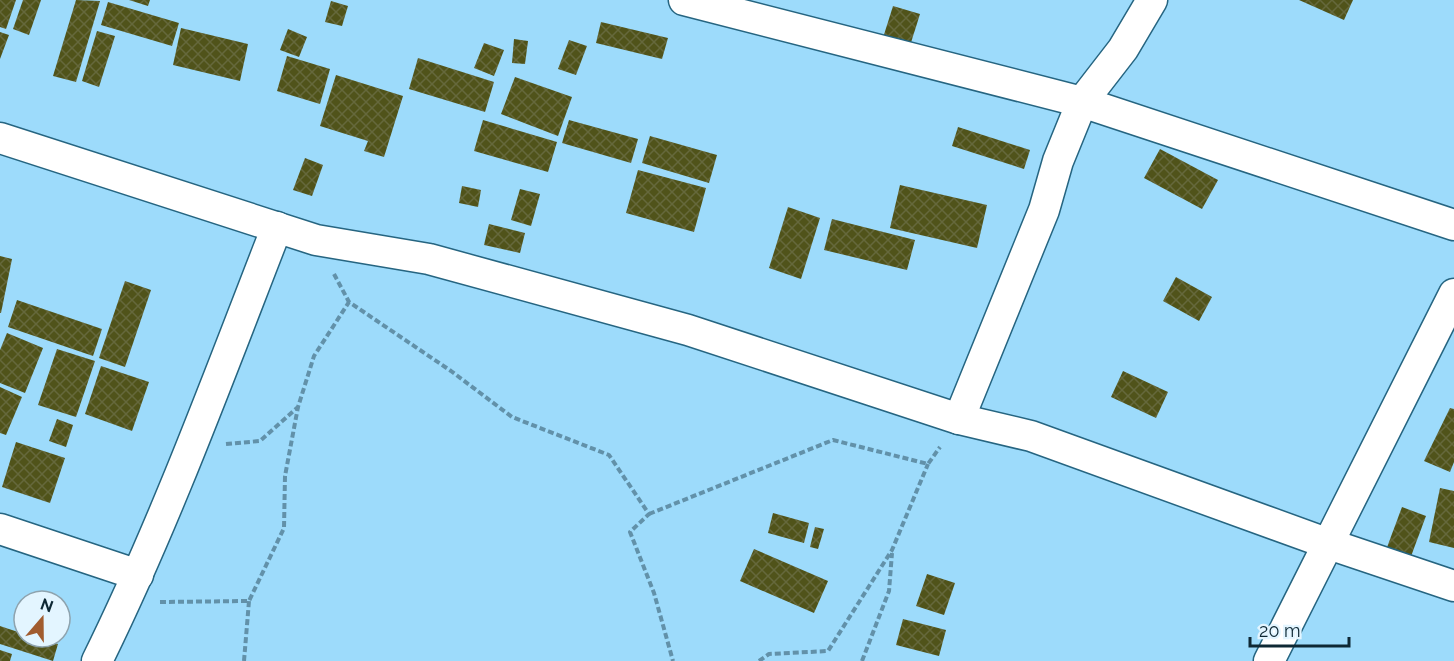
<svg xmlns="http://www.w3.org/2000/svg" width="1454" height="661" viewBox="0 0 1454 661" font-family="Raleway,sans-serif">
  <defs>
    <pattern id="building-cross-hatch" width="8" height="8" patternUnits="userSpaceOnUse" patternTransform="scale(1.5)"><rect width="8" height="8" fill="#50531a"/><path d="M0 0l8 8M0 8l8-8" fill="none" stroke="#65683c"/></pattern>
  </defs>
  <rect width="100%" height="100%" fill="#9ddbfb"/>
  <g fill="url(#building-cross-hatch)">
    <path d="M0 0H16L6 29 0 27Z"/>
    <path d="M23 0H41L29 35 13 29Z"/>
    <path d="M76 0 100 1 76 82 53 76Z"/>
    <path d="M129 0H150L148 6Z"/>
    <path d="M1299 0H1353L1344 20Z"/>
    <path d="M331 1 348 6 342 26 325 22Z"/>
    <path d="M108 2 179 23 172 46 101 25Z"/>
    <path d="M893 6 920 14 909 49 882 41Z"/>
    <path d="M601 22 668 38 662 59 596 43Z"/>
    <path d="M181 28 248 44 240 81 173 65Z"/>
    <path d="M288 29 307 37 299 57 280 50Z"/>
    <path d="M97 31 115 36 99 87 82 81Z"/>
    <path d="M0 32 9 35 0 59Z"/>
    <path d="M514 39 528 41 525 64 512 63Z"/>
    <path d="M569 40 587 46 576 75 558 69Z"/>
    <path d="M484 43 504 50 494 76 474 68Z"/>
    <path d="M287 56 330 69 320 104 277 91Z"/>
    <path d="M418 58 494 82 485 112 409 89Z"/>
    <path d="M336 75 403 96 384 157 364 151 368 141 320 126Z"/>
    <path d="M515 77 572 97 558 136 501 114Z"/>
    <path d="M483 120 557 142 548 172 474 151Z"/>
    <path d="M569 120 638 139 631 163 562 143Z"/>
    <path d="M958 127 1030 150 1024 169 952 146Z"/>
    <path d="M650 136 717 155 709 183 642 163Z"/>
    <path d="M1160 149 1218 180 1202 209 1144 178Z"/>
    <path d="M305 158 323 165 312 196 293 190Z"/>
    <path d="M638 170 706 188 694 232 626 213Z"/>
    <path d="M900 185 987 205 977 248 890 228Z"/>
    <path d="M462 186 481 190 478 207 459 203Z"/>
    <path d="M520 189 540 194 531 226 511 220Z"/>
    <path d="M788 207 820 218 801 279 769 268Z"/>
    <path d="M832 219 915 240 907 270 824 250Z"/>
    <path d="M489 224 525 233 520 253 484 245Z"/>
    <path d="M0 256 12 259 1 313H0Z"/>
    <path d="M1176 277 1212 297 1199 321 1163 301Z"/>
    <path d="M125 281 151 290 125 367 99 358Z"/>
    <path d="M17 300 102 329 93 356 8 327Z"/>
    <path d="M7 333 43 348 25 393 0 383V350Z"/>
    <path d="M57 349 95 361 76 417 38 405Z"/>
    <path d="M101 366 149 382 132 431 85 414Z"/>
    <path d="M1123 371 1168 392 1156 418 1111 397Z"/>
    <path d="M0 387 22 397 6 435 0 433Z"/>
    <path d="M1450 408 1454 409V462L1450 472 1424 461Z"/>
    <path d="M57 419 73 425 66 447 49 441Z"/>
    <path d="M16 442 65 458 50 503 2 487Z"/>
    <path d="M1440 488 1454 491V548L1429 542Z"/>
    <path d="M1402 507 1426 516 1410 559 1386 550Z"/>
    <path d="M773 513 809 523 804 543 768 533Z"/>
    <path d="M815 527 824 529 818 549 810 547Z"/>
    <path d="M754 549 828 581 814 613 740 581Z"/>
    <path d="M927 574 955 583 944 615 916 606Z"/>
    <path d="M903 619 946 630 939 656 896 645Z"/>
    <path d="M0 626 24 634V637H34L58 644 53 661 0 644Z"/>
    <path d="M0 650 12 654 10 661H0Z"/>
  </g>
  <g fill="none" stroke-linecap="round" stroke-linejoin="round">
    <g stroke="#266581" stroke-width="33">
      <g id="minor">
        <path d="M684 0 1082 102 1454 225"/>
        <path d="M0 138 316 240 429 259 688 330 959 419 1031 436 1329 544 1454 586"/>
        <path d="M959 419 1044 210 1058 161 1082 102 1123 49 1152 0"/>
        <path d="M0 529 138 575"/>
        <path d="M97 661C166 521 220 373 277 227"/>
        <path d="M1269 661 1454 294"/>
      </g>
    </g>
    <g stroke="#6291a9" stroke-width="4" stroke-dasharray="6 3" stroke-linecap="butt">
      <path d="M334 274 349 302 451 371 512 417 609 455 649 514 630 532 654 593 673 661"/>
      <path d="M226 444 260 441 298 407 314 356 349 302"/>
      <path d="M649 514 833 440 928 464 940 447"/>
      <path d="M160 602 249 601 284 528 285 476 298 407"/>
      <path d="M244 661 249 601"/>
      <path d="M759 661 769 654 828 651 892 550 928 464"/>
      <path d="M862 661 889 591 892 553"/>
    </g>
    <use href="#minor" stroke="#fff" stroke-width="30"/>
  </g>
  <g transform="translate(42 619) rotate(20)"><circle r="28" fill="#e3f5ff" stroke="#8ea3ae" stroke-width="1.5"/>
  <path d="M0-4.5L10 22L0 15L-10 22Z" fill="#a15c2f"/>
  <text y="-9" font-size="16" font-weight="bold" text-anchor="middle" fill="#0e2834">N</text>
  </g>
  <path d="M1250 637v9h99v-9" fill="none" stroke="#0e2834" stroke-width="3"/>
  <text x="1259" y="637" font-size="18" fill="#0e2834" stroke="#e3f5ff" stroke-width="4.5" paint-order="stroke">20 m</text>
</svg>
